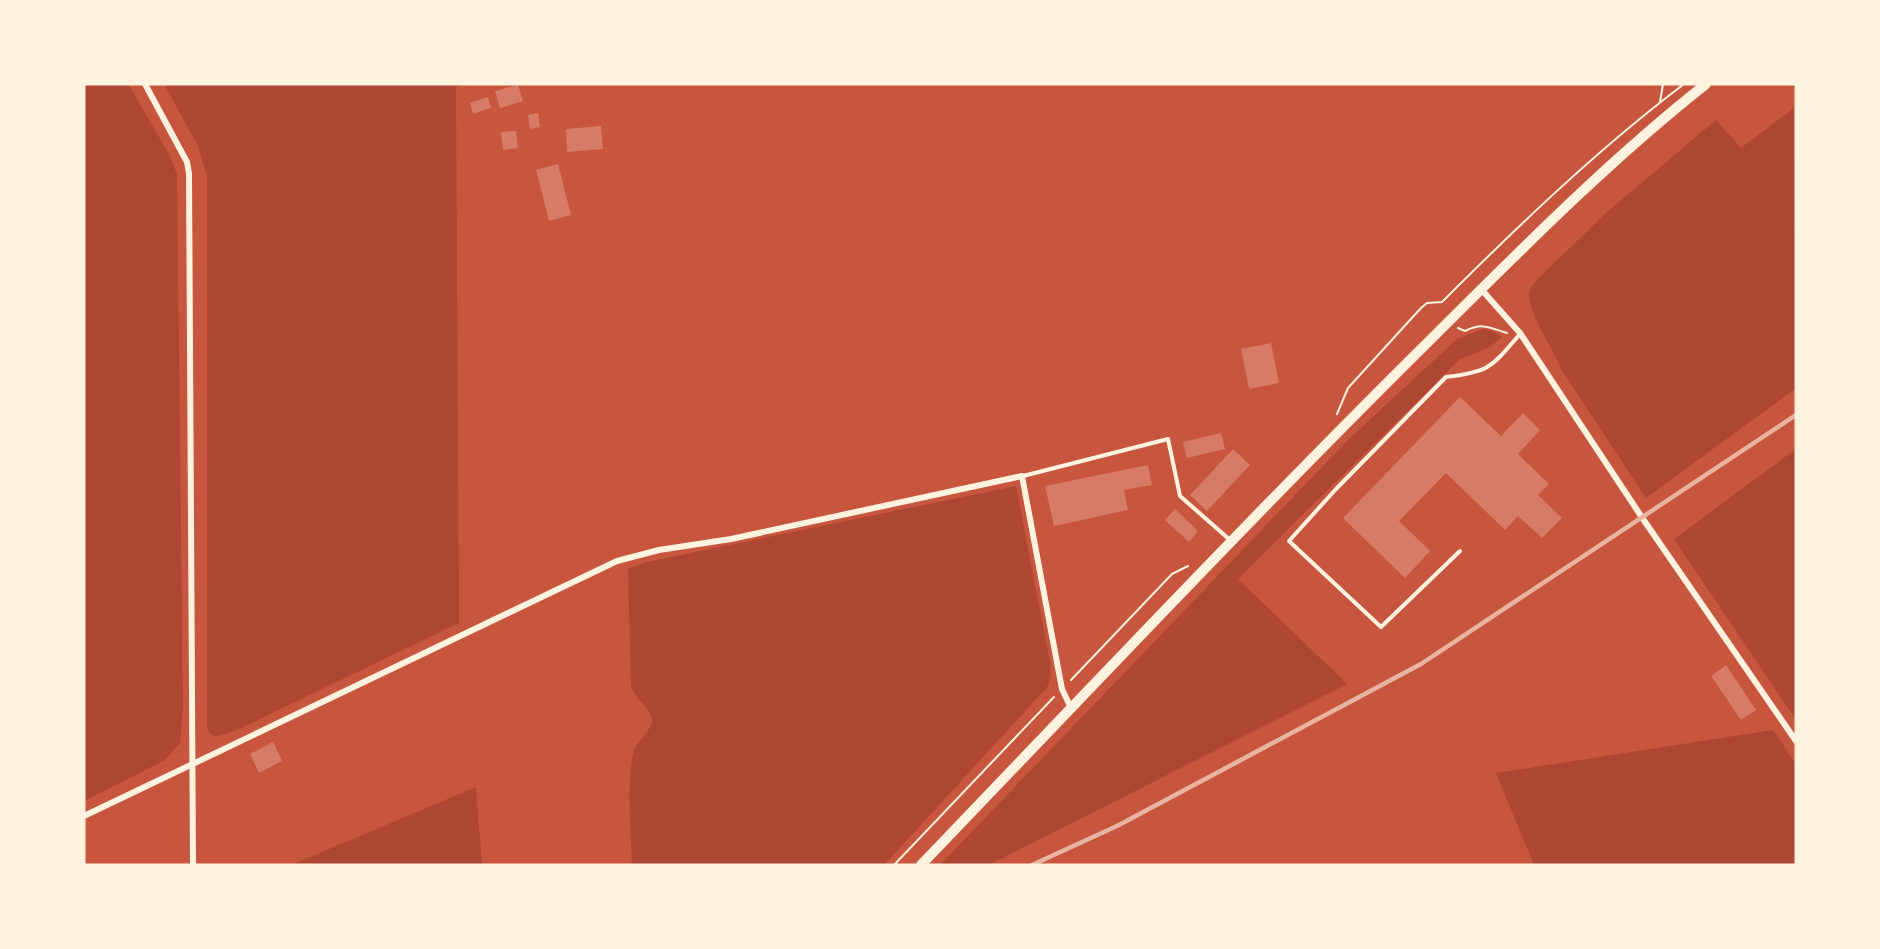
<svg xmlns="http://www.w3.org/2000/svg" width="1880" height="949" viewBox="0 0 1880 949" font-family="Mulish,sans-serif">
  <rect width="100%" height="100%" fill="#c8553d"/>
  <g fill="#ae4732">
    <path d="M84 84H128L169 154 177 174 183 707 180 743 165 760 84 801Z"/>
    <path d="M164 84H465L456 87 459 623 237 730 216 737 210 734 207 727V176L197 144Z"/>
    <path d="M1794 108 1796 388 1646 498 1561 369C1554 349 1523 307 1530 289 1532 285 1536 281 1539 278L1607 212 1716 120 1741 148Z"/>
    <path d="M1483 329 1491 330 1502 337 1490 347 1459 360 1238 579 1347 684 989 865H940L1349 439 1457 339Z"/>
    <path d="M1796 449V720L1674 539Z"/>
    <path d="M1016 486 1050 662 1051 675 1048 686 884 865H632C631 829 626 789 633 754 635 742 654 729 652 719 649 704 634 700 631 685L628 569 647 562Z"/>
    <path d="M1773 730 1796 764V865H1534L1496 773Z"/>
    <path d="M476 787 482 865H291Z"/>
  </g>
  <g fill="#d67c66">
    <path d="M518 85 523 101 500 108 495 91Z"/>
    <path d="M488 97 491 108 473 114 470 103Z"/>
    <path d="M538 113 540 127 530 129 528 115Z"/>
    <path d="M601 126 603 149 567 152 566 129Z"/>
    <path d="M516 131 518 148 503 150 501 132Z"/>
    <path d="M558 164 571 215 549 221 536 170Z"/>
    <path d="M1271 343 1279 383 1249 389 1241 349Z"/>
    <path d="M1460 397 1501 436 1523 413 1540 430 1518 454 1549 484 1538 495 1562 518 1542 538 1518 516 1505 530 1446 473 1399 521 1430 551 1405 578 1343 518Z"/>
    <path d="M1221 433 1225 449 1187 458 1183 442Z"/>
    <path d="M1233 449 1250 465 1207 511 1190 495Z"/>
    <path d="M1148 465 1152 485 1124 490 1128 510 1054 526 1045 486Z"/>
    <path d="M1175 509 1198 531 1189 542 1165 520Z"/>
    <path d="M1726 665 1756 710 1741 720 1711 676Z"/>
    <path d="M273 742 282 761 259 773 250 754Z"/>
  </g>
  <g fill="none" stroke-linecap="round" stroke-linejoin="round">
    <g stroke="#fff3e0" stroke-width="2">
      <path d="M1660 102 1663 84"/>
      <path d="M1458 328 1465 331C1483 322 1490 328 1507 333"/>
      <path d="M1337 414 1348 388 1421 308 1427 303 1442 302C1519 225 1597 150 1684 84"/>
      <path d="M1071 680 1172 574 1188 566"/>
      <path d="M894 865 1054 697"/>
    </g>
    <g stroke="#fff3e0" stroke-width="4">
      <path d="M1023 476 1168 439 1180 496 1230 540"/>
      <path d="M1460 551 1381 627 1289 541 1336 489 1446 377C1491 372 1492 366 1520 334"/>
    </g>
    <g stroke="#fff3e0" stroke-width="6">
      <path d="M145 84 187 162 189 173 193 865"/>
      <path d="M1481 289 1520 333 1643 519 1796 741"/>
      <path d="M84 816 617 561 659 550 731 539 1022 476 1062 689 1071 708"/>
    </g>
    <path stroke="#fff3e0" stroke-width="10" d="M921 865C1084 695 1246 523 1413 357 1508 263 1601 167 1706 84"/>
    <path stroke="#e9b49f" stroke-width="4.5" d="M1032 865 1117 826 1421 664 1796 415"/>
  </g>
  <rect width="1880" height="949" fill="none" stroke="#fff3e0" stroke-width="171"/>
</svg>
